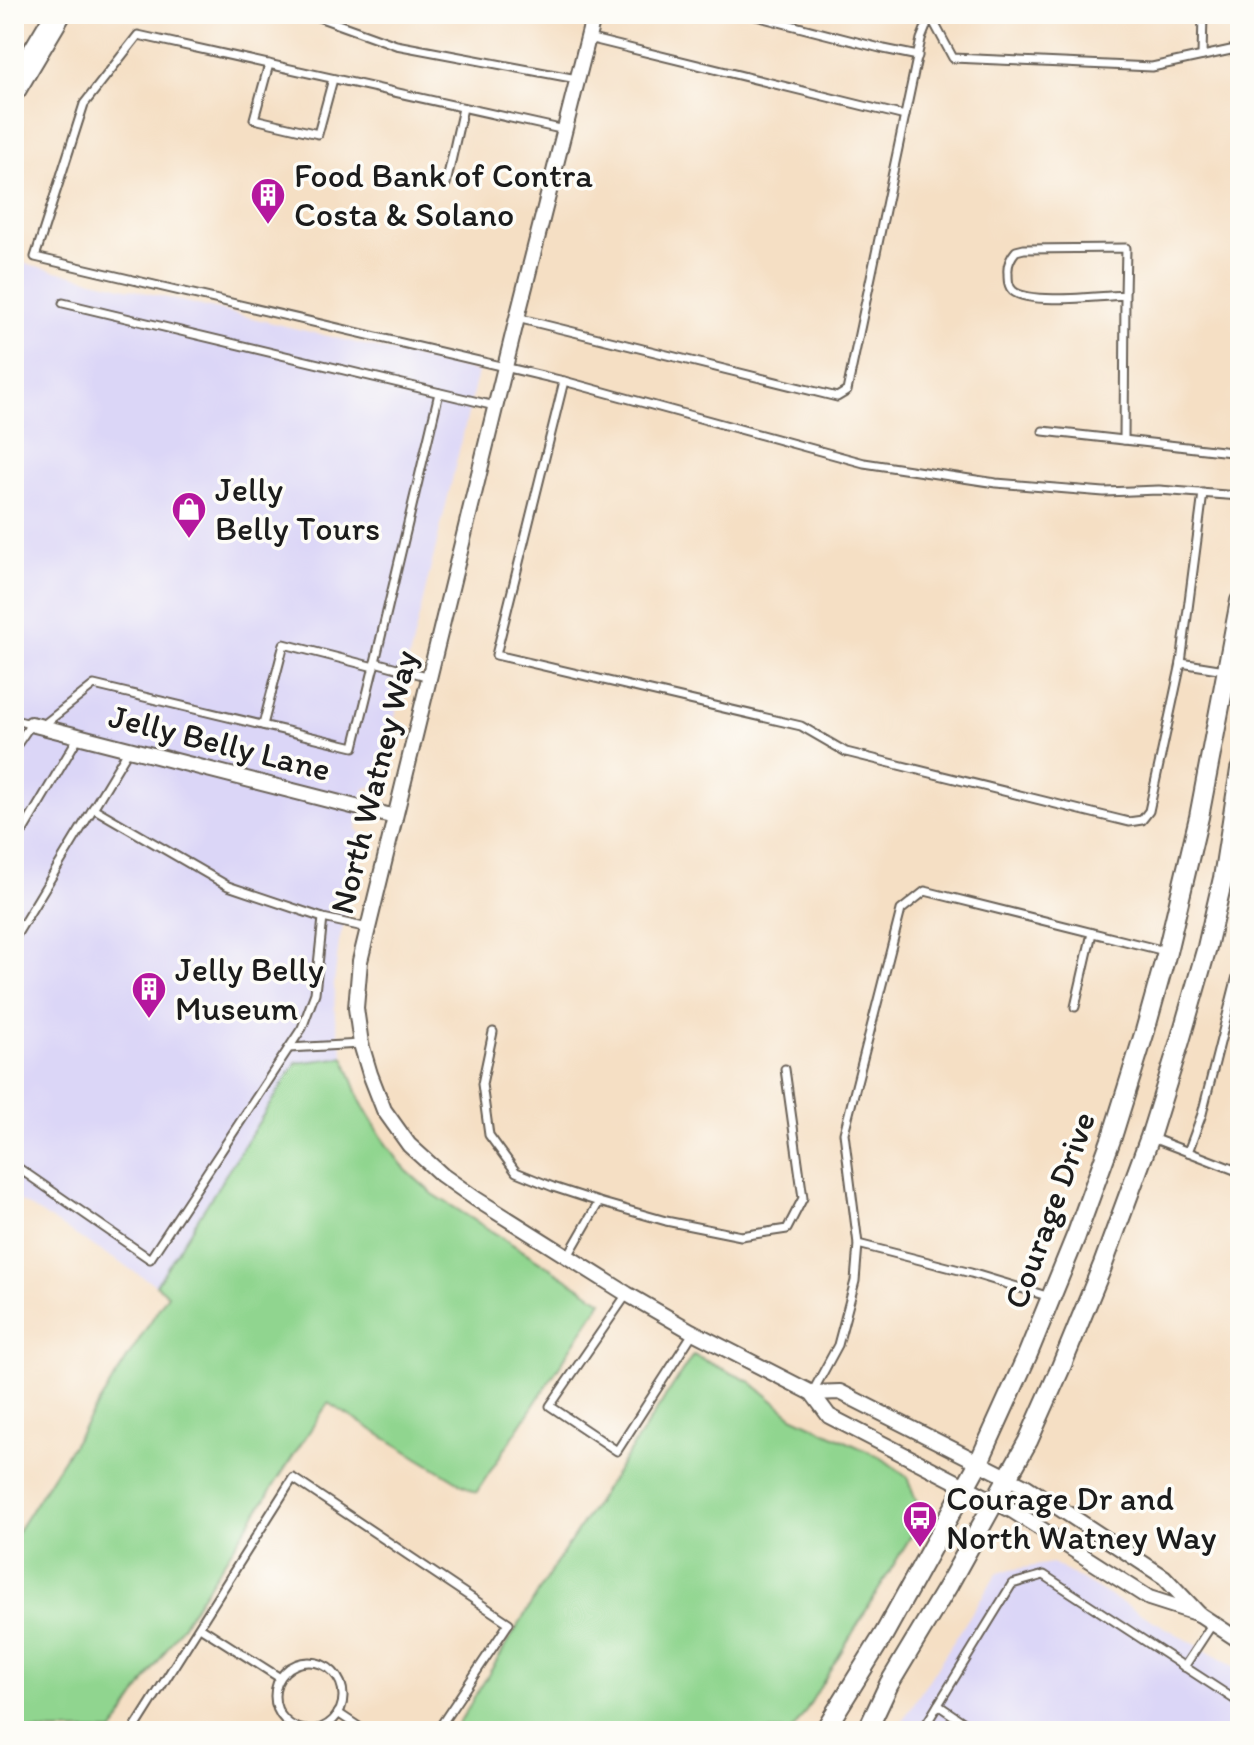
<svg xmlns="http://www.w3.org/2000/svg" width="1254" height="1745" viewBox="0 0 1254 1745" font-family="Itim,sans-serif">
  <rect width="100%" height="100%" fill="#fdfcf7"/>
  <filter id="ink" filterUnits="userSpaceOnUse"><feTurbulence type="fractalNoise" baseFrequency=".0125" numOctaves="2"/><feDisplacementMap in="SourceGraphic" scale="16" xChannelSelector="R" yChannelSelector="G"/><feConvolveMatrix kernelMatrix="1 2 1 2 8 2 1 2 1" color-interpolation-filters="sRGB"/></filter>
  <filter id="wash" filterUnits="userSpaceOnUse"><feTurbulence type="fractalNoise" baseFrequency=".006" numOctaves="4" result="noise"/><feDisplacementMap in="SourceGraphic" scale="32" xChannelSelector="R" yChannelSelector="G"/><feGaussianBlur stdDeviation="1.8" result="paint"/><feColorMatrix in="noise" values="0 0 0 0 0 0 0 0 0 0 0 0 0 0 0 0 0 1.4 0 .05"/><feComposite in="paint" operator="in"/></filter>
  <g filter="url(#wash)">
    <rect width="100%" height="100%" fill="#f5dfc4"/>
    <g fill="#dbd6f7">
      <path d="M14 261 478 372 379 783 365 789 357 829 366 841 339 942 334 984 335 1018 344 1057 296 1064 156 1285 14 1197Z"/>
      <path d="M1052 1563 1240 1670V1731H896L998 1572Z"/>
    </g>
    <g fill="#90d58f" stroke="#567856" stroke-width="2">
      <path d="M344 1057 361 1102 386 1144 407 1171 433 1194 602 1301 476 1493 328 1403 113 1731H14V1537L168 1294 156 1285 296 1063Z"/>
      <path d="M693 1355 751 1382 792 1416 882 1458 907 1477 920 1510 914 1531 802 1717 792 1731H454L555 1565Z"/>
    </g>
  </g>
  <g filter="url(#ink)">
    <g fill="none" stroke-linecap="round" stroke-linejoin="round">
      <g stroke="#686057" stroke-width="11">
        <g id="lane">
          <path d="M310 14 396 45 577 79"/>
          <path d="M748 14 884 49 918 56"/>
          <path d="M931 17 953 58 1152 67 1240 48"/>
          <path d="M588 38 905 116"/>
          <path d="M1202 56 1203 14"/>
          <path d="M269 64 254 119 318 134 333 79"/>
          <path d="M565 130 138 35 84 104 35 257 564 381 864 463 996 483 1104 492 1159 490 1240 496"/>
          <path d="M446 184 463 108"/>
          <path d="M63 303 495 406"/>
          <path d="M517 318 837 397 847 391 921 39 931 14"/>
          <path d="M564 381 496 655 801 726 846 752 1129 822 1142 820 1149 811 1181 663 1203 493"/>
          <path d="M1043 431 1240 453"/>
          <path d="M1124 440 1125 295C1101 296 1030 305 1013 291 1008 286 1008 280 1008 273 1007 264 1010 258 1016 251L1024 249 1126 248 1125 295"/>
          <path d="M1181 663 1225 670"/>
          <path d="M430 677 375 662 439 393"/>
          <path d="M14 720 31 724 14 749"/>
          <path d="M263 725 284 644 374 667"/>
          <path d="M42 726 94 685 354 747 375 662"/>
          <path d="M93 808 228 886 323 918 368 928"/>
          <path d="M14 846 79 736"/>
          <path d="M14 939 129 749"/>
          <path d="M1075 1007 1092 933"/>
          <path d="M493 1032 482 1084 489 1135 516 1172 553 1187 599 1202"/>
          <path d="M289 1048 361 1044"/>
          <path d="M1152 1138 1240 1172"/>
          <path d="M1188 1152 1202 1114 1240 964"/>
          <path d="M14 1165 150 1259 302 1028 315 993 323 918"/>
          <path d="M568 1256 599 1202 666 1221 741 1236 787 1229 803 1198 785 1069"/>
          <path d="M627 1294 550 1406 617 1451 693 1333"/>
          <path d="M1050 1297 971 1273 858 1244 844 1133 901 910 925 891 1165 951"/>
          <path d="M812 1393 838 1345 855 1281 858 1244"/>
          <path d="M200 1627 280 1678"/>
          <circle cx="309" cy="1696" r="34"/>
          <path d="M1184 1667 1213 1623"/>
          <path d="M938 1705 976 1731"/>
          <path d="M338 1713 365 1731"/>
          <path d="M133 1731 293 1478 509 1623 437 1731"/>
          <path d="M922 1731 1012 1584 1044 1575 1240 1703"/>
        </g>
      </g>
      <g stroke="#686057" stroke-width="18">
        <g id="street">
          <path d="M594 14 517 318 360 961 356 1008 361 1044 370 1074 384 1110 409 1145 442 1175 476 1199 627 1294 691 1331 812 1393 829 1416 1013 1511 1149 1598 1199 1614"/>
          <path d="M31 724 395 817"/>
          <path d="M812 1393 840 1392 1027 1487 1164 1577 1199 1614 1240 1641"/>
        </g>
      </g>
      <g stroke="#686057" stroke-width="22">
        <g id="secondary">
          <path d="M824 1731 884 1634 979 1462 1027 1356 1076 1236 1112 1137 1145 1031 1167 952 1199 817 1240 601"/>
          <path d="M867 1731 889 1684 949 1584 1028 1441 1061 1367 1102 1267 1150 1137 1180 1041 1207 947 1223 878 1240 770"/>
        </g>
      </g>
      <g stroke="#686057" stroke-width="28">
        <path id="highway" d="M14 88 58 14"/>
      </g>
      <use href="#lane" stroke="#fff" stroke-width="7"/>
      <use href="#street" stroke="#fff" stroke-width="14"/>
      <use href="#secondary" stroke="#fff" stroke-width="18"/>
      <use href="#highway" stroke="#fff" stroke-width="24"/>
    </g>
  </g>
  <defs>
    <g id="building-pin" transform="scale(1.8)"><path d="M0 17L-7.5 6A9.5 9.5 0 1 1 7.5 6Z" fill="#b5179e" stroke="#fdfcf7"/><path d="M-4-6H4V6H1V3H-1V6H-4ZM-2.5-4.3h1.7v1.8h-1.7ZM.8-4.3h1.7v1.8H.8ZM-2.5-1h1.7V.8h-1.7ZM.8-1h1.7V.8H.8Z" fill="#fff"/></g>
    <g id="shop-pin" transform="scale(1.8)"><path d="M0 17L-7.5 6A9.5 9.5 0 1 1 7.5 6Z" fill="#b5179e" stroke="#fdfcf7"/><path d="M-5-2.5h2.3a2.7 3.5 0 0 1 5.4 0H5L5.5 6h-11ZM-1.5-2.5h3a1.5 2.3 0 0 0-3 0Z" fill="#fff"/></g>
    <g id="bus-pin" transform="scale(1.8)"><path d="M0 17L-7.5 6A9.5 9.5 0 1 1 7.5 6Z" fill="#b5179e" stroke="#fdfcf7"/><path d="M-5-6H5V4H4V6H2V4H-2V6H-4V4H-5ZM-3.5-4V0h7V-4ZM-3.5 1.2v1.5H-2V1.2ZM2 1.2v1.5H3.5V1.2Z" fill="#fff"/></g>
  </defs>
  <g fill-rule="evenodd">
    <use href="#building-pin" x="268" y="195"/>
    <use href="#shop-pin" x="189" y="509"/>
    <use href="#building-pin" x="149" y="989"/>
    <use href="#bus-pin" x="920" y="1518"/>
  </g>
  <g text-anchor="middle" stroke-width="7" stroke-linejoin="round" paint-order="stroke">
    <g font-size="34" fill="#1c1c1c" stroke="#fdfcf7" text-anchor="start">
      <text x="294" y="187">Food Bank of Contra<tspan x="294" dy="39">Costa &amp; Solano</tspan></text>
      <text x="215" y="501">Jelly<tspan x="215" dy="39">Belly Tours</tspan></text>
      <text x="175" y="981">Jelly Belly<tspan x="175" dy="39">Museum</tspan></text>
      <text x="946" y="1510">Courage Dr and<tspan x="946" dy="39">North Watney Way</tspan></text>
    </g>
    <g font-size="34" fill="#1c1c1c" stroke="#fdfcf7">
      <text transform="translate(220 742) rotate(14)" y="12">Jelly Belly Lane</text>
      <text transform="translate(373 782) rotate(-76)" y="12">North Watney Way</text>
      <text transform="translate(1049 1210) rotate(-70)" y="12">Courage Drive</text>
    </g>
  </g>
  <rect width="1254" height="1745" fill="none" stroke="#fdfcf7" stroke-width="48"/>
</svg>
